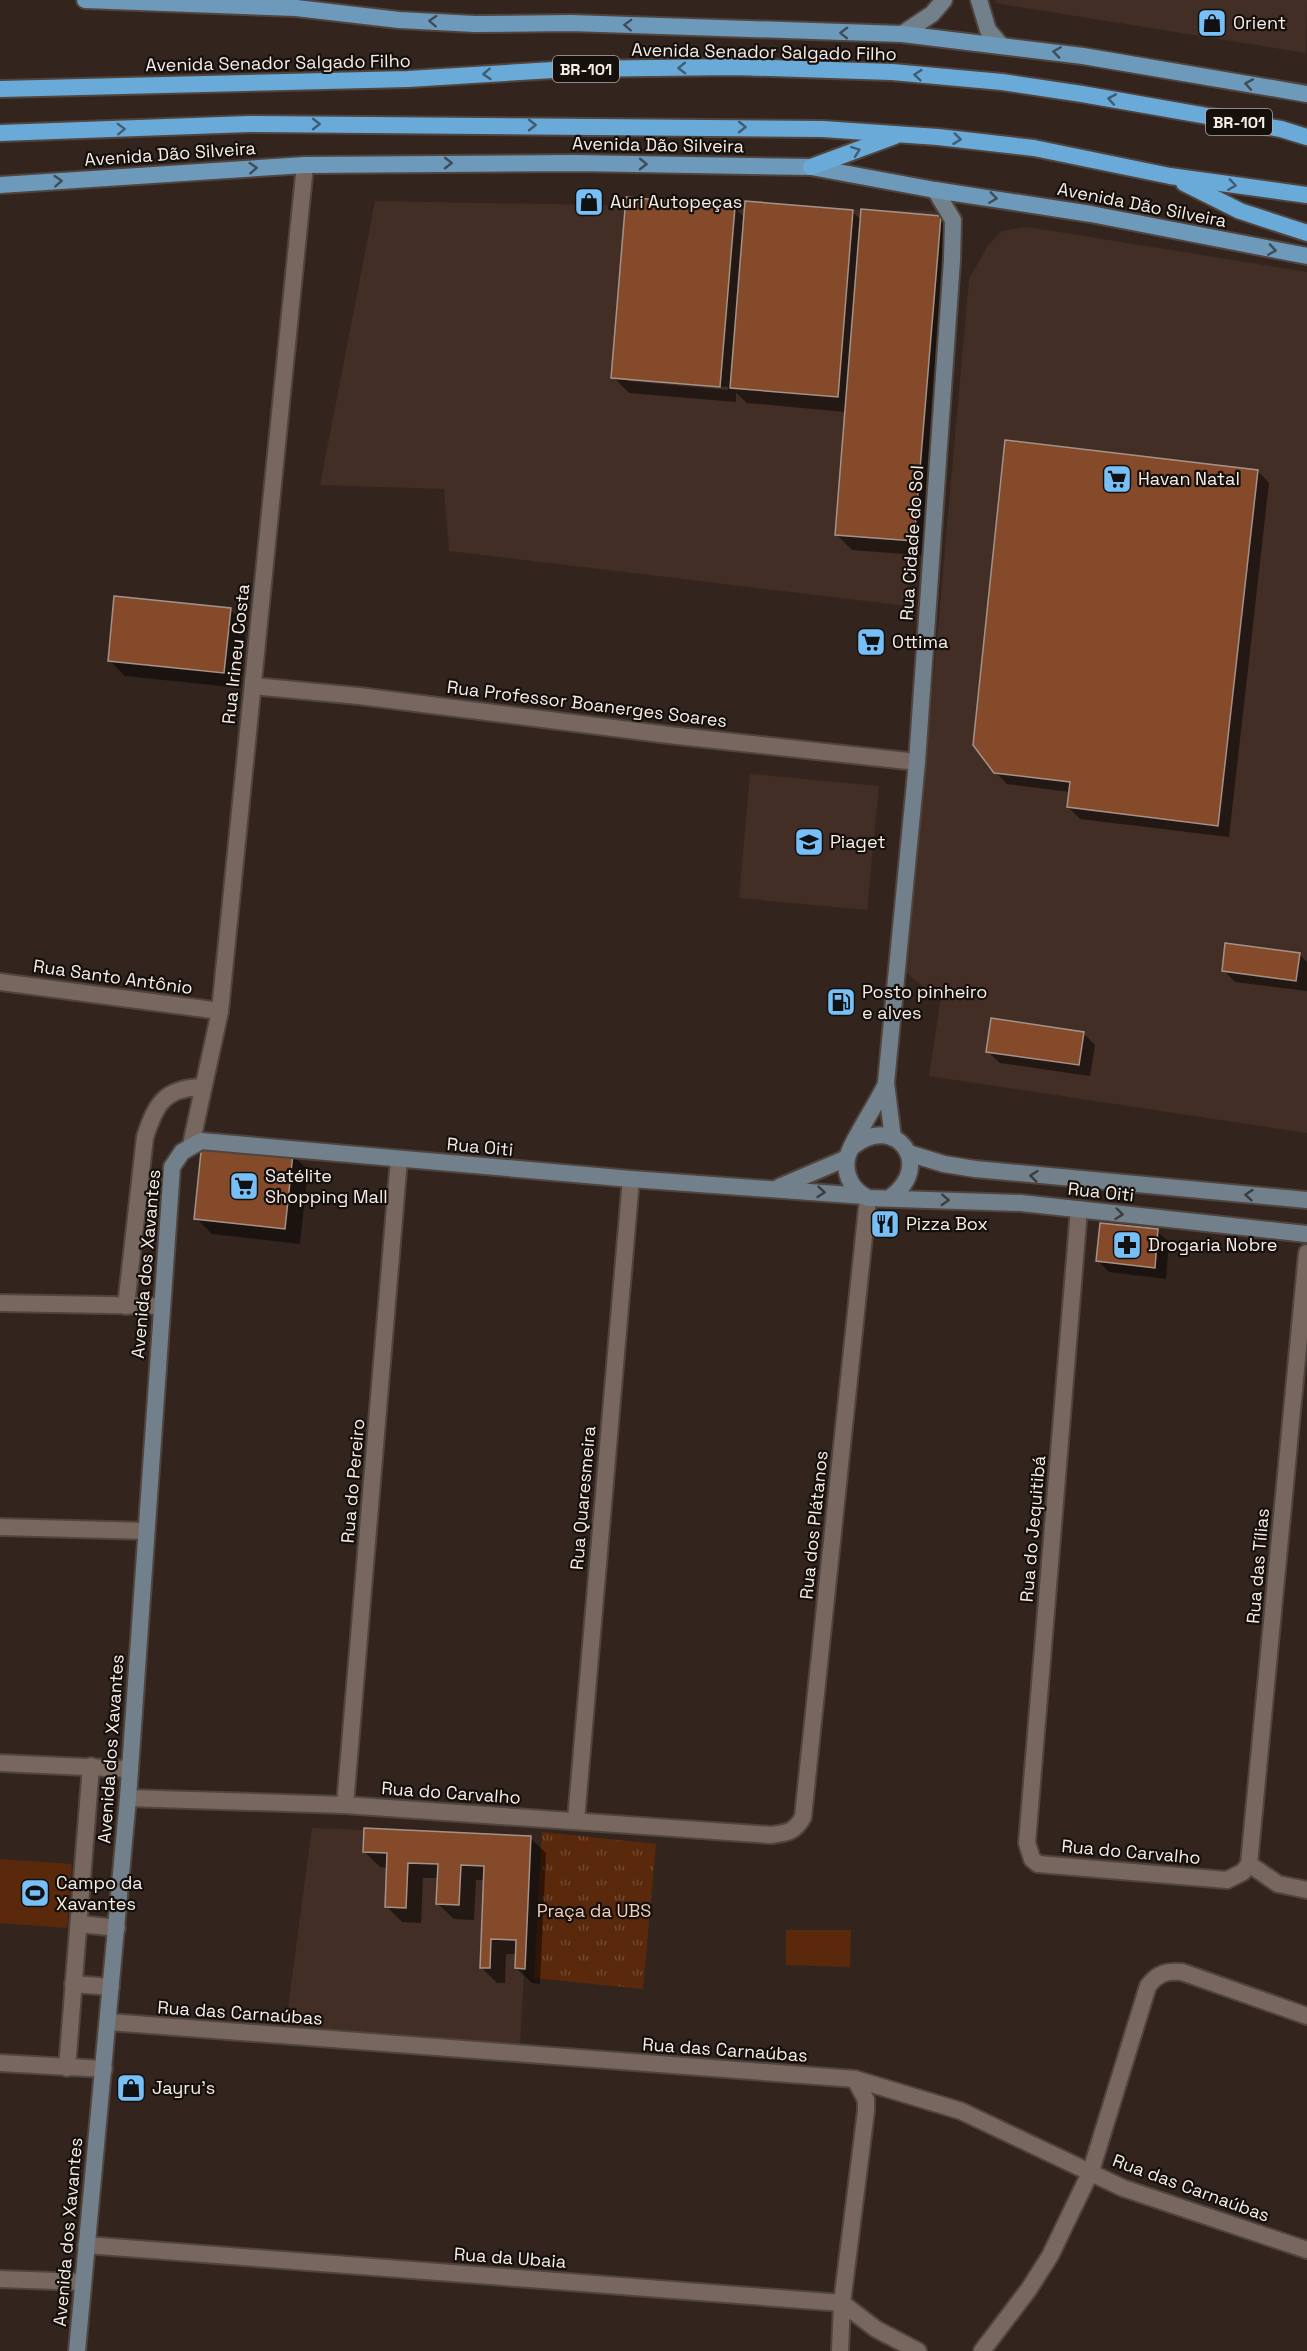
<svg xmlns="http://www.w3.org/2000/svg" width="1307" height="2351" viewBox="0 0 1307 2351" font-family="'Space Grotesk',sans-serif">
  <defs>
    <pattern id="park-tufts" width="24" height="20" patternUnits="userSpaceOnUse" patternTransform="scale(1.5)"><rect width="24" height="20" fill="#5a290c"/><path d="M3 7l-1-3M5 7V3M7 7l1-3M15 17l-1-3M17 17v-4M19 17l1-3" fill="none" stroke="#72482f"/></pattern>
  </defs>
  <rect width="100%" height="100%" fill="#33251e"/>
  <g fill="#422e24">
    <path d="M996 0H1307L1306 53 995 3Z"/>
    <path d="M375 201 937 211 907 606 449 551 444 489 320 485Z"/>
    <path d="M1028 227 1307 272V1133L929 1076 941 996 933 995 904 971 920 829 969 279 988 245 1002 231Z"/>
    <path d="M750 774 879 786 867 910 739 898Z"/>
    <path d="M312 1828 531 1836 520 2048 285 2030Z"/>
  </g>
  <path fill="url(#park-tufts)" d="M542 1832 656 1844 643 1989 534 1978Z"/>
  <g fill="#5a290c">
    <path d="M0 1859 72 1864 67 1928 0 1923Z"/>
    <path d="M786 1930H851L850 1967 786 1965Z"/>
  </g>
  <g fill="#0007" fill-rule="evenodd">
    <path d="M735 208 745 218 852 211 862 221 940 218 956 233 929 556 852 550 836 534 846 412 747 403 736 393V402L629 393 613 377ZM628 378 728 387V390L628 381Z"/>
    <path d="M1258 471 1269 483 1229 837 1080 819 1068 807 1070 792 1007 784 995 772Z"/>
    <path d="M230 610 246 625 240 688 125 676 109 660Z"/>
    <path d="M1299 954 1307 962V991L1235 982 1223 970Z"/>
    <path d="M1083 1033 1095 1045 1090 1076 1000 1063 988 1052Z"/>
    <path d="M292 1154 308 1170 300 1244 212 1234 196 1218Z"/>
    <path d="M1157 1231 1169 1242 1166 1279 1109 1272 1097 1260Z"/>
    <path d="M530 1838 546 1853 540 1984 532 1983 516 1968 517 1954H506L505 1983H497L481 1967 485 1880H476L474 1920 454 1919 438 1904 439 1878H423L421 1923 402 1922 387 1907 388 1868 380 1867 364 1851Z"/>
  </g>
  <g fill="#854a2a" stroke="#a49289" stroke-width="1.5">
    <path d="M626 197 735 207 720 387 611 378Z"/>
    <path d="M745 201 853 210 838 397 730 388Z"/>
    <path d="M861 209 941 216 914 541 835 535Z"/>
    <path d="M1005 440 1258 470 1218 826 1067 807 1070 782 994 773 973 745Z"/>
    <path d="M114 596 231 608 224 673 108 661Z"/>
    <path d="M1225 943 1300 953 1296 981 1222 971Z"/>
    <path d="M991 1018 1084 1032 1079 1065 986 1052Z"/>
    <path d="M202 1142 293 1153 285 1229 194 1219Z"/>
    <path d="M1100 1223 1158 1229 1155 1268 1096 1261Z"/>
    <path d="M364 1828 531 1836 525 1969 515 1968 516 1940 491 1939 490 1968H480L484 1866 461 1865 459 1905 436 1904 438 1864 408 1863 406 1908 385 1907 387 1853 363 1852Z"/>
  </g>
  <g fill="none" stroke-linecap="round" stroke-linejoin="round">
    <g stroke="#4f443e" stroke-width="20">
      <g id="minor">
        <path d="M253 686 359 696 669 735 917 762"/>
        <path d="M0 982 220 1011"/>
        <path d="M191 1145 220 1011 305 165"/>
        <path d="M1079 1209 1027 1843 1032 1859 1038 1864 1227 1880 1243 1872 1249 1864 1307 1253"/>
        <path d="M0 1303 161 1306"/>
        <path d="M126 1306 145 1137C156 1103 165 1088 202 1087"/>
        <path d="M0 1527 146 1531"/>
        <path d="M0 1763 129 1769"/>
        <path d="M128 1798 345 1805 771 1835C787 1833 795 1832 803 1817L868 1198"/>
        <path d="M345 1805 399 1159"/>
        <path d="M576 1820 631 1179"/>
        <path d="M1249 1864 1278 1884 1307 1890"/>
        <path d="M80 1924 117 1928"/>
        <path d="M73 1984 111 1987"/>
        <path d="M109 2022 855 2079 961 2111 1123 2188 1307 2250"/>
        <path d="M0 2063 104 2069"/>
        <path d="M67 2068 91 1766"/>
        <path d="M86 2245 842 2303 876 2329 918 2351"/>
        <path d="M0 2279 82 2282"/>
        <path d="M840 2351 842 2303 866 2111V2100L855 2079"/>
        <path d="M982 2351 1029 2289 1050 2256 1091 2171 1148 1986C1158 1973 1166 1971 1182 1972L1307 2016"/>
      </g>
    </g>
    <g stroke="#4f443e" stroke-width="20">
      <g id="secondary">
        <path d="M979 0 988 30 1000 44"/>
        <path d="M902 34 932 14 944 0"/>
        <path d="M886 1084C878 1102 849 1145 847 1159 844 1176 853 1191 868 1198L1021 1203 1307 1234"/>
        <path d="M893 1138 886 1083 917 762 952 260 953 220 935 190"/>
        <path d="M855 1145C895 1114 935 1164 891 1197"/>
        <path d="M908 1153 944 1164 975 1169 1307 1200"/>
        <path d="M779 1187 847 1158"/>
        <path d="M77 2351 128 1798 172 1167 182 1152 201 1141 631 1179 864 1196"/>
      </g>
    </g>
    <g stroke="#4f443e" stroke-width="20">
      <g id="primary">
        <path d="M85 0 296 8 399 20 475 24 571 23 902 34 1083 56 1307 94"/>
        <path d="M0 185 305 165 575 163 811 167 935 190 1091 214 1307 256"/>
      </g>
    </g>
    <g stroke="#4f443e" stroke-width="20">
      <g id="trunk">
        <path d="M0 89 408 79 570 69 735 67 892 72 1002 82 1082 94 1281 129 1307 137"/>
        <path d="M0 133 249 124 823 129 938 137 1034 148 1170 176 1307 195"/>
        <path d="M811 167 895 136"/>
        <path d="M1184 183 1240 211 1307 233"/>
      </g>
    </g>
    <use href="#minor" stroke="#77675e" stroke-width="16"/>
    <use href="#secondary" stroke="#72808c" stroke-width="16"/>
    <use href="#primary" stroke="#6d99ba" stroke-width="16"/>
    <use href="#trunk" stroke="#6aaad9" stroke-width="16"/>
  </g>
  <defs><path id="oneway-chevron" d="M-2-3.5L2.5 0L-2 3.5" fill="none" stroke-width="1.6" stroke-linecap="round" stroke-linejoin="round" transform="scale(1.5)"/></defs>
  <g stroke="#3d4e5a">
    <use href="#oneway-chevron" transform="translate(433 21) rotate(-177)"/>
    <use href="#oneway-chevron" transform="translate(628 25) rotate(-178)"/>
    <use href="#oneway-chevron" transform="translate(844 33) rotate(-179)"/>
    <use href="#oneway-chevron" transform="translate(1057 52) rotate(-172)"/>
    <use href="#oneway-chevron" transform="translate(1249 84) rotate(-170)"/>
    <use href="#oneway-chevron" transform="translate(448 163)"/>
    <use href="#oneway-chevron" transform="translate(643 164) rotate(1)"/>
    <use href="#oneway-chevron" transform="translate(253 168) rotate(-4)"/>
    <use href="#oneway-chevron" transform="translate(58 181) rotate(-4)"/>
    <use href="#oneway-chevron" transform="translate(993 198) rotate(8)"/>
    <use href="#oneway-chevron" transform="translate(1272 250) rotate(9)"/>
  </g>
  <g stroke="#405d72">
    <use href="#oneway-chevron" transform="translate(682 68) rotate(179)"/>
    <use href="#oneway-chevron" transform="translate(487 74) rotate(176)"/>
    <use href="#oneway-chevron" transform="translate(918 75) rotate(-175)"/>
    <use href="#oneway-chevron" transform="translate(1112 99) rotate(-170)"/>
    <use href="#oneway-chevron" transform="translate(316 124)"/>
    <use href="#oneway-chevron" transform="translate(532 125)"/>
    <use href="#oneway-chevron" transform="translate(742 127) rotate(1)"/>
    <use href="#oneway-chevron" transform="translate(121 129) rotate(-2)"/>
    <use href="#oneway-chevron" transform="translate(957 139) rotate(7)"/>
    <use href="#oneway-chevron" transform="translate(856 151) rotate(-20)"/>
    <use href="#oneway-chevron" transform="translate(1232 185) rotate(8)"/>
  </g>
  <g stroke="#3b3d3f">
    <use href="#oneway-chevron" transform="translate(1034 1176) rotate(-174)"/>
    <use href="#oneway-chevron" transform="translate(821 1192) rotate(5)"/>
    <use href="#oneway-chevron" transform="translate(1249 1195) rotate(-175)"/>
    <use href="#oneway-chevron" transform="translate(945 1200) rotate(3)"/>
    <use href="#oneway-chevron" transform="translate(1119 1214) rotate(6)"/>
  </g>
  <defs>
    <g id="shop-square" transform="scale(1.5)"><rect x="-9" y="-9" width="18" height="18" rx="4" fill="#76c0f7" stroke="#16100c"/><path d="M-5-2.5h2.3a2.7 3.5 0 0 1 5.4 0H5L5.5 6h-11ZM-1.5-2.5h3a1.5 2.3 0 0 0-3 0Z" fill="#111"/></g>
    <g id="supermarket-square" transform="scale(1.5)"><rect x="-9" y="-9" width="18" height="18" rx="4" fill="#76c0f7" stroke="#16100c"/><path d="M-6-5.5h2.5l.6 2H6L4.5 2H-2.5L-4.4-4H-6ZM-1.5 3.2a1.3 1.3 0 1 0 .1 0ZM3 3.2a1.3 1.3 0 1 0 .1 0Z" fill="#111"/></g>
    <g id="school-square" transform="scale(1.5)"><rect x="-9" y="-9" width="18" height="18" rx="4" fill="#76c0f7" stroke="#16100c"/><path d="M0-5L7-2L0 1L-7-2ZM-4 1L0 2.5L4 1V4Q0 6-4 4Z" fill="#111"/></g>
    <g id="fuel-square" transform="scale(1.5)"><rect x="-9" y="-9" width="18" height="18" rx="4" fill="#76c0f7" stroke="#16100c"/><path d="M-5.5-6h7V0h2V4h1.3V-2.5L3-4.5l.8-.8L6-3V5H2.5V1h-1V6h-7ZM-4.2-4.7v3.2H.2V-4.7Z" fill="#111"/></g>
    <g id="restaurant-square" transform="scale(1.5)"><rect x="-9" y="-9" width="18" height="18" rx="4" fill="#76c0f7" stroke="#16100c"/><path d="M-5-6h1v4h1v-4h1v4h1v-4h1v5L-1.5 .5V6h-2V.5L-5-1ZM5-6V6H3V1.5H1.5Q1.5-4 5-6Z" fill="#111"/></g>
    <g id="pharmacy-square" transform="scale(1.5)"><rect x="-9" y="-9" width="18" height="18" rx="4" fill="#76c0f7" stroke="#16100c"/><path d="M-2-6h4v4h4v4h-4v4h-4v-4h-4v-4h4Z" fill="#111"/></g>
    <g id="stadium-square" transform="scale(1.5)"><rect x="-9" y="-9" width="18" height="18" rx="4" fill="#76c0f7" stroke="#16100c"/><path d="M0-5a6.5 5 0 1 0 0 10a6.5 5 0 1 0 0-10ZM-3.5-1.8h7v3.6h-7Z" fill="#111"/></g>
  </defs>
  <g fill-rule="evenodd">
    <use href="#shop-square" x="1212" y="23"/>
    <use href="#shop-square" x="589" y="202"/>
    <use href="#supermarket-square" x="1117" y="479"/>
    <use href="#supermarket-square" x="871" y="642"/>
    <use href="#school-square" x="809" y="842"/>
    <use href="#fuel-square" x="841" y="1002"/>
    <use href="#supermarket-square" x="244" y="1186"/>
    <use href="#restaurant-square" x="885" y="1224"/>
    <use href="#pharmacy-square" x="1127" y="1245"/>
    <use href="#stadium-square" x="35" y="1893"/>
    <use href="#shop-square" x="131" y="2088"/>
  </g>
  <g text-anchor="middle" stroke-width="4.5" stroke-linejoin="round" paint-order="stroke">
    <g fill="#16100c" stroke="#b3aba6" stroke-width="1.5">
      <rect x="553" y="56" width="66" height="26" rx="4.5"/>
      <rect x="1206" y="109" width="66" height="26" rx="4.5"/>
    </g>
    <g font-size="16" font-weight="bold" fill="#f6ede8">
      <text x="586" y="75">BR-101</text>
      <text x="1239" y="128">BR-101</text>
    </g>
    <g font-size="18" fill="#f6ede8" stroke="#16100c" text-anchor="start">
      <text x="1233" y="29">Orient</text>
      <text x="610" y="208">Auri Autopeças</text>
      <text x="1138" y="485">Havan Natal</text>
      <text x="892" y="648">Ottima</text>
      <text x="830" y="848">Piaget</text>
      <text x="862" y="998">Posto pinheiro<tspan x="862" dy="21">e alves</tspan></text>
      <text x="265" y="1182">Satélite<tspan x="265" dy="21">Shopping Mall</tspan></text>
      <text x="906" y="1230">Pizza Box</text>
      <text x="1148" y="1251">Drogaria Nobre</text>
      <text x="56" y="1889">Campo da<tspan x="56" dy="21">Xavantes</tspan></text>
      <text x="152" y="2094">Jayru's</text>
    </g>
    <g font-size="18" fill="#f6ede8" stroke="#16100c">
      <text transform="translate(764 52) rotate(1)" y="6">Avenida Senador Salgado Filho</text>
      <text transform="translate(278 63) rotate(-1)" y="6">Avenida Senador Salgado Filho</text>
      <text transform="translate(658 145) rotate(1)" y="6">Avenida Dão Silveira</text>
      <text transform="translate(170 154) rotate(-4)" y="6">Avenida Dão Silveira</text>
      <text transform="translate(1142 205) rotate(11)" y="6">Avenida Dão Silveira</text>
      <text transform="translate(912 543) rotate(-86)" y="6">Rua Cidade do Sol</text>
      <text transform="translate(236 654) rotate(-84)" y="6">Rua Irineu Costa</text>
      <text transform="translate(587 704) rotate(7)" y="6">Rua Professor Boanerges Soares</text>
      <text transform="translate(113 977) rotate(8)" y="6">Rua Santo Antônio</text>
      <text transform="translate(480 1147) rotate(5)" y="6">Rua Oiti</text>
      <text transform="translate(1101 1192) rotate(6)" y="6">Rua Oiti</text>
      <text transform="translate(146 1264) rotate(-85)" y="6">Avenida dos Xavantes</text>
      <text transform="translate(353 1481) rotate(-85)" y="6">Rua do Pereiro</text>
      <text transform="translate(583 1498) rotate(-85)" y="6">Rua Quaresmeira</text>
      <text transform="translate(814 1525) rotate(-84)" y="6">Rua dos Plátanos</text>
      <text transform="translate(1033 1529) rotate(-85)" y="6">Rua do Jequitibá</text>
      <text transform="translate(1258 1566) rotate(-85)" y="6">Rua das Tílias</text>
      <text transform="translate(111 1749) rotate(-86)" y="6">Avenida dos Xavantes</text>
      <text transform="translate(451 1793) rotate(4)" y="6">Rua do Carvalho</text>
      <text transform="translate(1131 1852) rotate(5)" y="6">Rua do Carvalho</text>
      <text transform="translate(240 2013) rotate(4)" y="6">Rua das Carnaúbas</text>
      <text transform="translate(725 2050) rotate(4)" y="6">Rua das Carnaúbas</text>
      <text transform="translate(1191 2188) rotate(20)" y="6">Rua das Carnaúbas</text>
      <text transform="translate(68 2232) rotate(-85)" y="6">Avenida dos Xavantes</text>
      <text transform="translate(510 2258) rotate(4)" y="6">Rua da Ubaia</text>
    </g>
    <g font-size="18" fill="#f2cdbb" stroke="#16100c">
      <text x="594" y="1917">Praça da UBS</text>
    </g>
  </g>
</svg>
